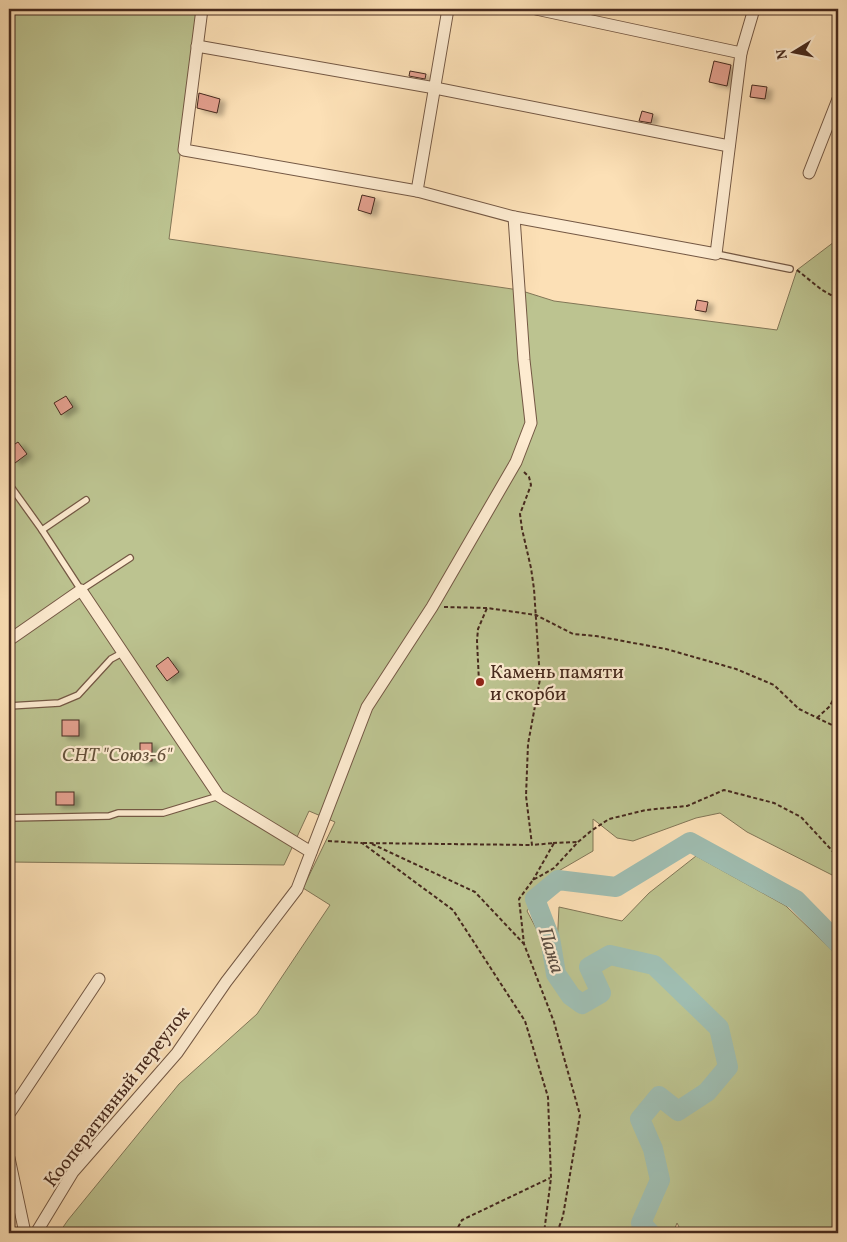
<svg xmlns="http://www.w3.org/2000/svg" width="847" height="1242" viewBox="0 0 847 1242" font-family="Vollkorn,serif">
  <defs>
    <filter id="shadow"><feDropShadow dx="5.5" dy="3" stdDeviation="2.5" flood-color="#0004"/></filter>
  </defs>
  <rect width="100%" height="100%" fill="#fce0b6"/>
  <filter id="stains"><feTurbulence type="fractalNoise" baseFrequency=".004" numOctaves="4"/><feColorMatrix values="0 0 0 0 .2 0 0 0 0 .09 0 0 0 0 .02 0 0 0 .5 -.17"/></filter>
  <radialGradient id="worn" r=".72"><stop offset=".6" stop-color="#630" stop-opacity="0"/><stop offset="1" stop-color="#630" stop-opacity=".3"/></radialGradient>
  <path fill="#bcc390" stroke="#827657" d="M9 9H199L169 239 519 290 554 301 777 330 797 270 838 239V878L747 832 720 813 696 818 633 841 617 838 593 819V851L550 876 527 911 556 966 559 907 622 921 649 893 696 856 786 906 838 956V1233H682L677 1223 673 1233H59L68 1220 179 1084 257 1014 330 905 303 888 335 822 309 811 284 865 9 862Z"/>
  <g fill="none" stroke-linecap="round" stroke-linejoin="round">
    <path stroke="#9fbdb1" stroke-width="20" d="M650 1233 641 1223 660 1180 653 1149 640 1119 659 1096 678 1111 707 1092 728 1067 719 1028 654 965 610 955 589 967 601 993 582 1004 571 996 556 974 550 938 535 899 558 880 616 887 690 842 796 900 838 943"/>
  </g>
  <g fill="#e29f8d" stroke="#472a1e" filter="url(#shadow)">
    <path d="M714 61 731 65 727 86 709 82Z"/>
    <path d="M410 71 426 74 425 79 409 76Z"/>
    <path d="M752 85 767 87 765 99 750 97Z"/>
    <path d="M199 93 220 99 217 113 197 108Z"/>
    <path d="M642 111 653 114 651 123 639 121Z"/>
    <path d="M362 195 375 198 371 214 358 210Z"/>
    <path d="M697 300 708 302 706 312 695 310Z"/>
    <path d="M66 396 73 407 61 415 54 403Z"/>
    <path d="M18 442 27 454 15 463 9 454V448Z"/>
    <path d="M168 657 179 672 167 681 156 666Z"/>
    <rect x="62" y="720" width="17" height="16"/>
    <rect x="140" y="743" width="12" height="18"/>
    <rect x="56" y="792" width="18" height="13"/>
  </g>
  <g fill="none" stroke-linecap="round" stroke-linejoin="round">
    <g stroke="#745844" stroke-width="8">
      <g id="lane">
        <path d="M716 254 790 269"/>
        <path d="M9 484 42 530 81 590 130 558"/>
        <path d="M42 530 86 500"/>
        <path d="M9 706 59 703 78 695 111 659 124 652"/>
        <path d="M9 818 109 816 118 813H163L219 796"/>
      </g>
    </g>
    <g stroke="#745844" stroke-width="13">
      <g id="street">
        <path d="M202 9 184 150 417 191"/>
        <path d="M448 9 417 191 514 217 716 254 741 53 536 9"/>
        <path d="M197 46 435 88 729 146"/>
        <path d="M741 53 754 9"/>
        <path d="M809 173 838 99"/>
        <path d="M9 638H12L81 590 219 796 311 852"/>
        <path d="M9 1114 99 979"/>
        <path d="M9 1158 25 1233"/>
        <path d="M36 1233 73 1172 177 1053 226 982 297 889 367 707 432 607 516 462 531 423 524 360 514 217"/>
      </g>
    </g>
    <g stroke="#472a1e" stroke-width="2" stroke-dasharray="4 2.5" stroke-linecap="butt">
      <path d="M797 270 822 290 838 299"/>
      <path d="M524 472 529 477 531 485 520 514 522 529 531 568 534 589 540 679 528 744 526 796 532 845 554 843 533 880"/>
      <path d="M444 607 487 608 536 615 573 634 596 636 666 649 736 669 774 685 799 709 838 728"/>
      <path d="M479 682 477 641 478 629 487 608"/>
      <path d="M817 718 830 706 838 689"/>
      <path d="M328 841 362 843 453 910 525 1021 548 1097 551 1178 544 1233"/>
      <path d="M363 843 531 845"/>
      <path d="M553 843 578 842"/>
      <path d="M372 844 475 892 524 944"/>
      <path d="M455 1233 462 1220 550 1178"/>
      <path d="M557 1233 563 1216 580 1115 554 1022 524 944 519 899 533 880 554 868 578 842 591 831 609 819 646 810 687 806 724 790 774 803 801 817 838 857"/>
    </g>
    <use href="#lane" stroke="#fdebd0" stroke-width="5.5"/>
    <use href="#street" stroke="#fdebd0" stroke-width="11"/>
  </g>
  <circle fill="#8f2418" stroke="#fdebd0" stroke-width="2" cx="480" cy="682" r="5"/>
  <g text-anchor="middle" stroke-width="4.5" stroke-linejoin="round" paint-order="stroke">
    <g font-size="19" fill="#472a1e" stroke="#fdebd0" text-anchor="start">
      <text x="490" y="678">Камень памяти<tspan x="490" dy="22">и скорби</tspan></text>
    </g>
    <g font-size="19" font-style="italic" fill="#64503a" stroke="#fdebd0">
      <text x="117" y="761">СНТ "Союз-6"</text>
    </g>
    <g font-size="19" fill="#472a1e" stroke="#fdebd0">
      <text transform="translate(116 1096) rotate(-52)" y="7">Кооперативный переулок</text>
    </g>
    <g font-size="20" font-style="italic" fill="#5d4f43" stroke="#fdebd0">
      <text transform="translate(552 950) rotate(73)" y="7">Пажа</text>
    </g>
  </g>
  <rect width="847" height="1242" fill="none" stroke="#fce0b6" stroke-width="30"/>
  <rect x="10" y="10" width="827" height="1222" fill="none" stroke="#472a1e" stroke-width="2.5"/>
  <rect x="15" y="15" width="817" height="1212" fill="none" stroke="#472a1e"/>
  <g transform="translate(794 52) rotate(260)" stroke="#fdebd0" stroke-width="4" paint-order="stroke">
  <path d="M0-4L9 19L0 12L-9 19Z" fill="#472a1e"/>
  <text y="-8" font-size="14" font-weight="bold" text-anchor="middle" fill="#472a1e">N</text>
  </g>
  <rect width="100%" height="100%" filter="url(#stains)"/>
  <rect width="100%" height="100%" fill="url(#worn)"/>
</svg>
